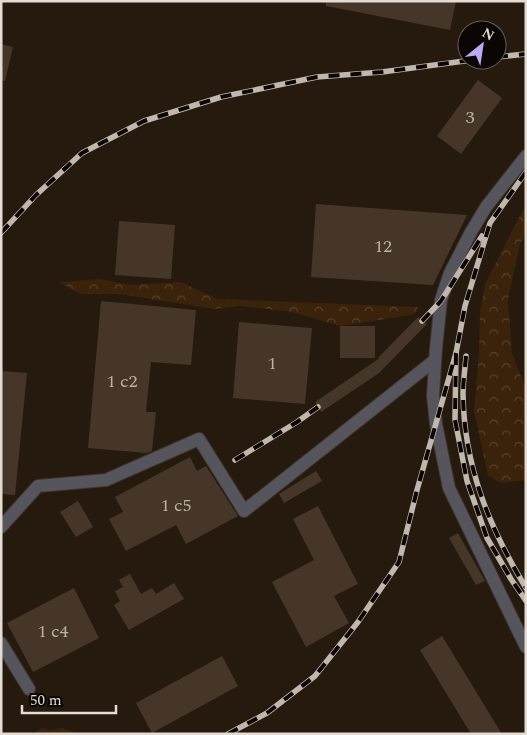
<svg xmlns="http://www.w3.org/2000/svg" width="527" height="735" viewBox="0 0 527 735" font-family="Spectral,serif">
  <defs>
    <pattern id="forest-crowns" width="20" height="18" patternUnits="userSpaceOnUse" patternTransform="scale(1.25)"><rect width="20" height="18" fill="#3b220a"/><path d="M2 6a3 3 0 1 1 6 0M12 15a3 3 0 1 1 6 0" fill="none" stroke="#57422d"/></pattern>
  </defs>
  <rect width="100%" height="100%" fill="#26190d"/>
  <g fill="url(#forest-crowns)">
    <path d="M526 204V234L520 244 508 299 512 353 526 389V480L501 483 488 476 474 410 479 354 480 312 485 284Z"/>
    <path d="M100 279 130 285 181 282 217 299 418 307 416 312 411 315 340 326 292 312 240 306 214 309 120 294H80L59 282Z"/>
    <path d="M42 728 50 730 62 728 79 734H33Z"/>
  </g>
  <g fill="#453629">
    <path d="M326 1H456L450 30 326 6Z"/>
    <path d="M1 44 13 47 5 81 1 80Z"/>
    <path d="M478 80 502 98 461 154 437 136Z"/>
    <path d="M316 204 467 215 433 285 311 277Z"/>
    <path d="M119 221 175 225 171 279 115 275Z"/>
    <path d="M101 301 196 310 191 365 151 362 146 412H156L152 451 146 453 88 448Z"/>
    <path d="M418 317 427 324 379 373 321 412 315 402 380 358H378Z"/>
    <path d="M239 322 312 328 305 404 233 398Z"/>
    <rect x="340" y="326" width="35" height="32"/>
    <path d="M1 371 27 373 15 495 1 494Z"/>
    <path d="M190 457 197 471 206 466 238 516 186 544 176 525 126 551 109 519 123 512 115 497Z"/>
    <path d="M316 471 322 481 284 503 279 494Z"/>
    <path d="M78 501 93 527 76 537 60 512Z"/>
    <path d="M318 506 358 584 334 596 349 623 306 647 272 582 314 560 293 519Z"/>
    <path d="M458 533 485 581 476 585 449 538Z"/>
    <path d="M130 574 141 594 152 588 156 594 174 583 184 599 129 630 114 605 120 601 115 591 123 587 119 580Z"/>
    <path d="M74 588 99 638 33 672 7 623Z"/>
    <path d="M442 636 502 734H471L420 650Z"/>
    <path d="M222 656 238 686 152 733 136 703Z"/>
  </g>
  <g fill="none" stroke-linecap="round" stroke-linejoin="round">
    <g stroke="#413429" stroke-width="14">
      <g id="minor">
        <path d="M526 156 486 207 471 232 450 273 441 300 436 348 433 396 436 424 449 488 526 647"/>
        <path d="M1 527 38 486 106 480 199 439 244 511 435 360"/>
        <path d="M1 643 29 689"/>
      </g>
    </g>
    <use href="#minor" stroke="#56545c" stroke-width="12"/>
    <g stroke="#c1b7ae" stroke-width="5.5">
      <g id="rail">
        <path d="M497 57 526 54"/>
        <path d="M526 172 490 223 465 306 456 353 455 420 467 481 487 538 511 579 526 601"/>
        <path d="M1 233 36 195 82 153 144 121 221 97 317 77 382 72 472 60"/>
        <path d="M422 321 441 301 482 236"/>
        <path d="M466 356C465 369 463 382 463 394 464 466 489 527 526 588"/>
        <path d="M235 460 297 422 318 407"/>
        <path d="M228 734 267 713 315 676 358 622 399 562 417 490 456 353"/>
      </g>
    </g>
    <use href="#rail" stroke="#0b0603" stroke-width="4" stroke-dasharray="11" stroke-linecap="butt"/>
  </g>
  <g text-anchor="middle" stroke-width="4.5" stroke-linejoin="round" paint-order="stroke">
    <g font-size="18" fill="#bcb2a8">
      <text x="470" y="123">3</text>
      <text x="383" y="252">12</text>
      <text x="272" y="369">1</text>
      <text x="122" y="387">1 с2</text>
      <text x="176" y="511">1 с5</text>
      <text x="53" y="637">1 с4</text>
    </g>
  </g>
  <rect width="527" height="735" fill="none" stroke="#e4dbd3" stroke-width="5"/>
  <g transform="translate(482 45) rotate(30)"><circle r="24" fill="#0b0603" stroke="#625b56"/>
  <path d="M0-4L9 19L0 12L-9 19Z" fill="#bcaaf6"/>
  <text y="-8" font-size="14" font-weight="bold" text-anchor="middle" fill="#e4dbd3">N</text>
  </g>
  <path d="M22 705v8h94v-8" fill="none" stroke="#e4dbd3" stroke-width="2.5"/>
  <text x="30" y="705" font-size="15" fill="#e4dbd3" stroke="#0b0603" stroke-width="4" paint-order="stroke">50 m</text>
</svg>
